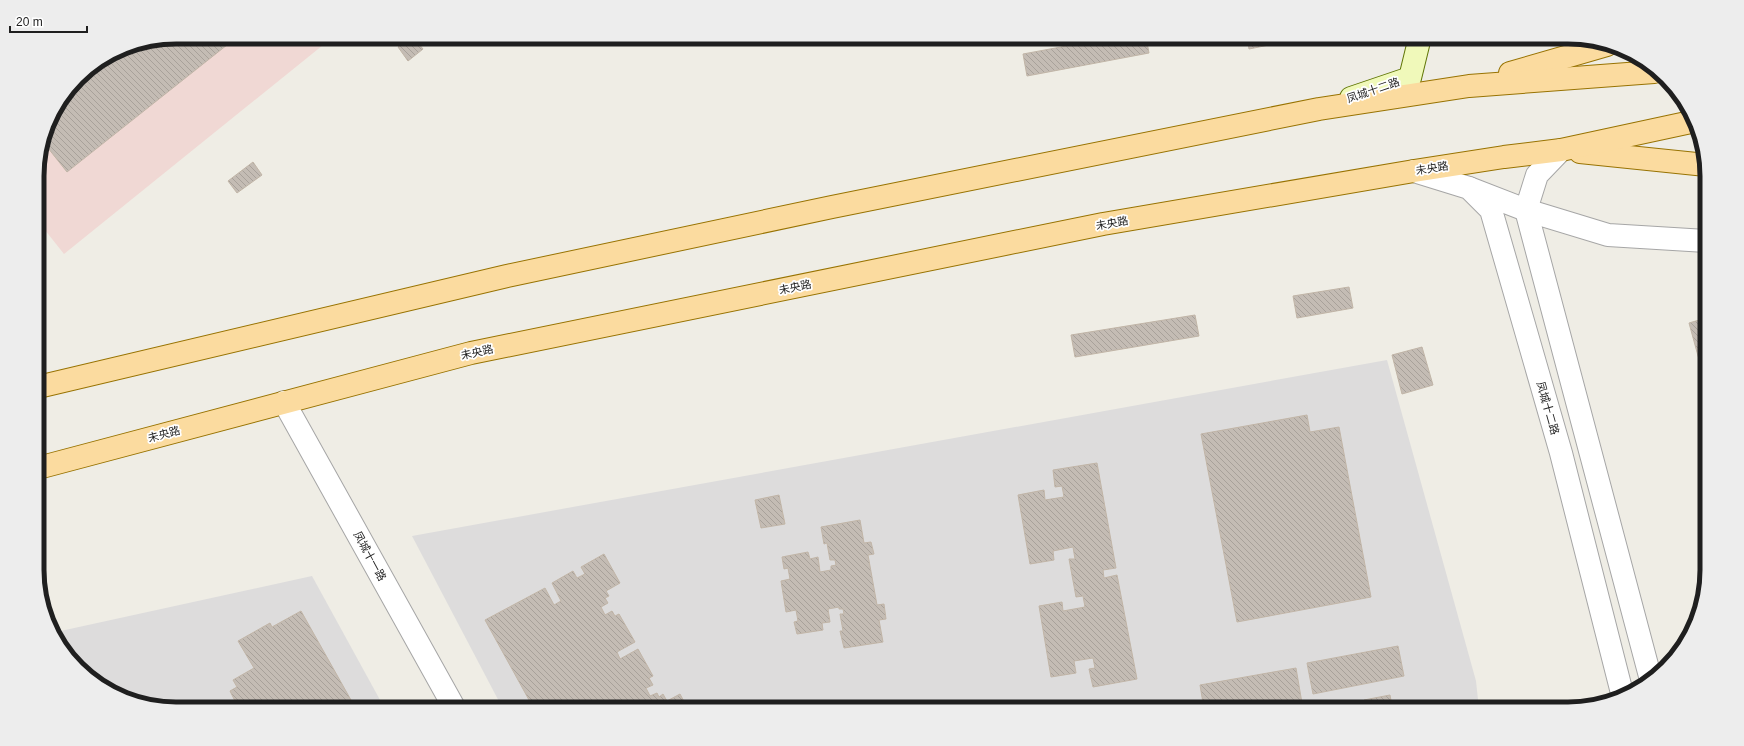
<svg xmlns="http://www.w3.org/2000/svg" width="1744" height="746" viewBox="0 0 1744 746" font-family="Arial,'Noto Sans SC',sans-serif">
  <defs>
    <pattern id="building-back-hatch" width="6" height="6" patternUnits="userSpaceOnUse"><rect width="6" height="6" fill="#c4bcb4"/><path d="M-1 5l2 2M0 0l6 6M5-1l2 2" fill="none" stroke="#a8a19a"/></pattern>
  </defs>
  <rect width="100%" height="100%" fill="#efede5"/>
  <g fill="#dddcdc">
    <path d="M1387 360 1476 681 1479 709H503L412 536Z"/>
    <path d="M312 576 385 709H176L123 699 66 655 56 632Z"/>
  </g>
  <path fill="#f0d8d4" d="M176 37H333L64 254 37 220V166L51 114 84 72 123 47Z"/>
  <g fill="url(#building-back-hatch)" stroke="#c1b5a7">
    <path d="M176 37H237L67 172 44 143 51 114 84 72 123 47Z"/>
    <path d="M410 37H413L423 49 408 61 398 47Z"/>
    <path d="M1115 37H1146L1149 53 1027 76 1023 54Z"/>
    <path d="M1247 37H1304V38L1249 49Z"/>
    <path d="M253 162 262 175 237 193 228 181Z"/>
    <path d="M1349 287 1353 308 1297 318 1293 296Z"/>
    <path d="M1195 315 1199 336 1075 357 1071 335Z"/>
    <path d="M1706 318V385L1689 323Z"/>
    <path d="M1422 347 1433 385 1402 394 1392 355Z"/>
    <path d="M1307 415 1310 432 1339 427 1371 597 1237 622 1201 434Z"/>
    <path d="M1097 463 1116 568 1103 570 1104 578 1117 575 1137 679 1093 687 1089 669 1095 668 1093 658 1074 661 1076 673 1051 677 1039 606 1062 602 1063 611 1085 607 1083 596 1076 597 1069 559H1075L1073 547 1053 551 1054 560 1030 564 1018 495 1044 490 1045 500 1064 497 1062 486 1055 487 1053 470Z"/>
    <path d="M779 495 785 524 761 528 755 500Z"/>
    <path d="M860 520 864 543 871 542 874 554 868 555 877 605 884 604 886 619 879 620 883 642 844 648 840 631H843L840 614H844L843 609H839V607L828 609 830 622 822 623 823 630 797 634 794 622 798 621 796 610 786 612 781 581 790 579 788 568 784 569 782 557 808 552 810 559 818 557 820 572 831 570V566L836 565 835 560H830L827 543 824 544 821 527Z"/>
    <path d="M604 554 620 583 606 591 609 596 605 598 608 603 601 607 605 615 612 611 615 616 619 614 635 642 617 652 620 659 638 649 653 676 649 678 653 685 646 688 650 696 657 693 659 697 663 694 667 701 680 694 688 709H534L485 620 545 588 554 605 561 601 552 583 573 571 577 578 585 574 581 567Z"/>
    <path d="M301 611 356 709H239L230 691 237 687 233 680 254 668 238 641 270 623 272 627Z"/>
    <path d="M1398 646 1404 676 1313 694 1307 663Z"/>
    <path d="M1296 668 1303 709H1204L1200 685Z"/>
    <path d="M1390 695 1392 706 1397 705 1398 709H1366L1364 700Z"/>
  </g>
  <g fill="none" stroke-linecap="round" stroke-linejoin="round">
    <g stroke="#a6a6a6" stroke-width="24">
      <path id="minor" d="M1469 188 1526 210 1608 235 1706 241"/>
    </g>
    <g stroke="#a6a6a6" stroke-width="24">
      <g id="tertiary">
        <path d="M1561 150 1537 175 1526 210 1651 680"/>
        <path d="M1414 171 1469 188 1491 210 1561 453 1622 693"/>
        <path d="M284 402 455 709"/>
      </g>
    </g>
    <g stroke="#607606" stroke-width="24">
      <path id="secondary" d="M1351 98 1410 78 1420 37"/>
    </g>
    <g stroke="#987302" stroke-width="24">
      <g id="primary">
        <path d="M1510 73 1607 45"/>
        <path d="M1580 152 1706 165"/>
        <path d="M38 387 507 276 832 207 1319 109 1469 86 1654 72"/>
        <path d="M38 468 471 353 1103 224 1414 171 1504 157 1561 150 1691 122"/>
      </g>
    </g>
    <use href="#minor" stroke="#fff" stroke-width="22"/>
    <use href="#tertiary" stroke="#fff" stroke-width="22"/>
    <use href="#secondary" stroke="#f0f9ba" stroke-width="22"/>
    <use href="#primary" stroke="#fbdb9f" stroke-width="22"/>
  </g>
  <g text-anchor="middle" stroke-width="3.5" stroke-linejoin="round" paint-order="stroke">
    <g font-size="11" fill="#1f1f1f" stroke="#fff">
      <text transform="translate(1373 90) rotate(-19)" y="4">凤城十二路</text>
      <text transform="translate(1432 168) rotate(-9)" y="4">未央路</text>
      <text transform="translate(1112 223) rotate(-10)" y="4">未央路</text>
      <text transform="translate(795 287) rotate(-12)" y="4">未央路</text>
      <text transform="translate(477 352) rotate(-13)" y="4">未央路</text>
      <text transform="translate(1548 408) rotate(74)" y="4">凤城十二路</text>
      <text transform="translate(164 434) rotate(-15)" y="4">未央路</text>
      <text transform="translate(370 556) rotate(61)" y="4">凤城十一路</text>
    </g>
  </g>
  <path d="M0 0H1744V746H0ZM176 44H1568A132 132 0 0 1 1700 176V570A132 132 0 0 1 1568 702H176A132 132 0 0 1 44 570V176A132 132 0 0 1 176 44Z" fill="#ededed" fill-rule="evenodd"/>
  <path fill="none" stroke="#1f1f1f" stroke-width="5" d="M176 44H1568A132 132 0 0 1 1700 176V570A132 132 0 0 1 1568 702H176A132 132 0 0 1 44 570V176A132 132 0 0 1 176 44Z"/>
  <path d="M10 26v6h77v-6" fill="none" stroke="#1f1f1f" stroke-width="2"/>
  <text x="16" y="26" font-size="12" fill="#1f1f1f" stroke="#ffffff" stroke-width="3" paint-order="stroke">20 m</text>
</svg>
